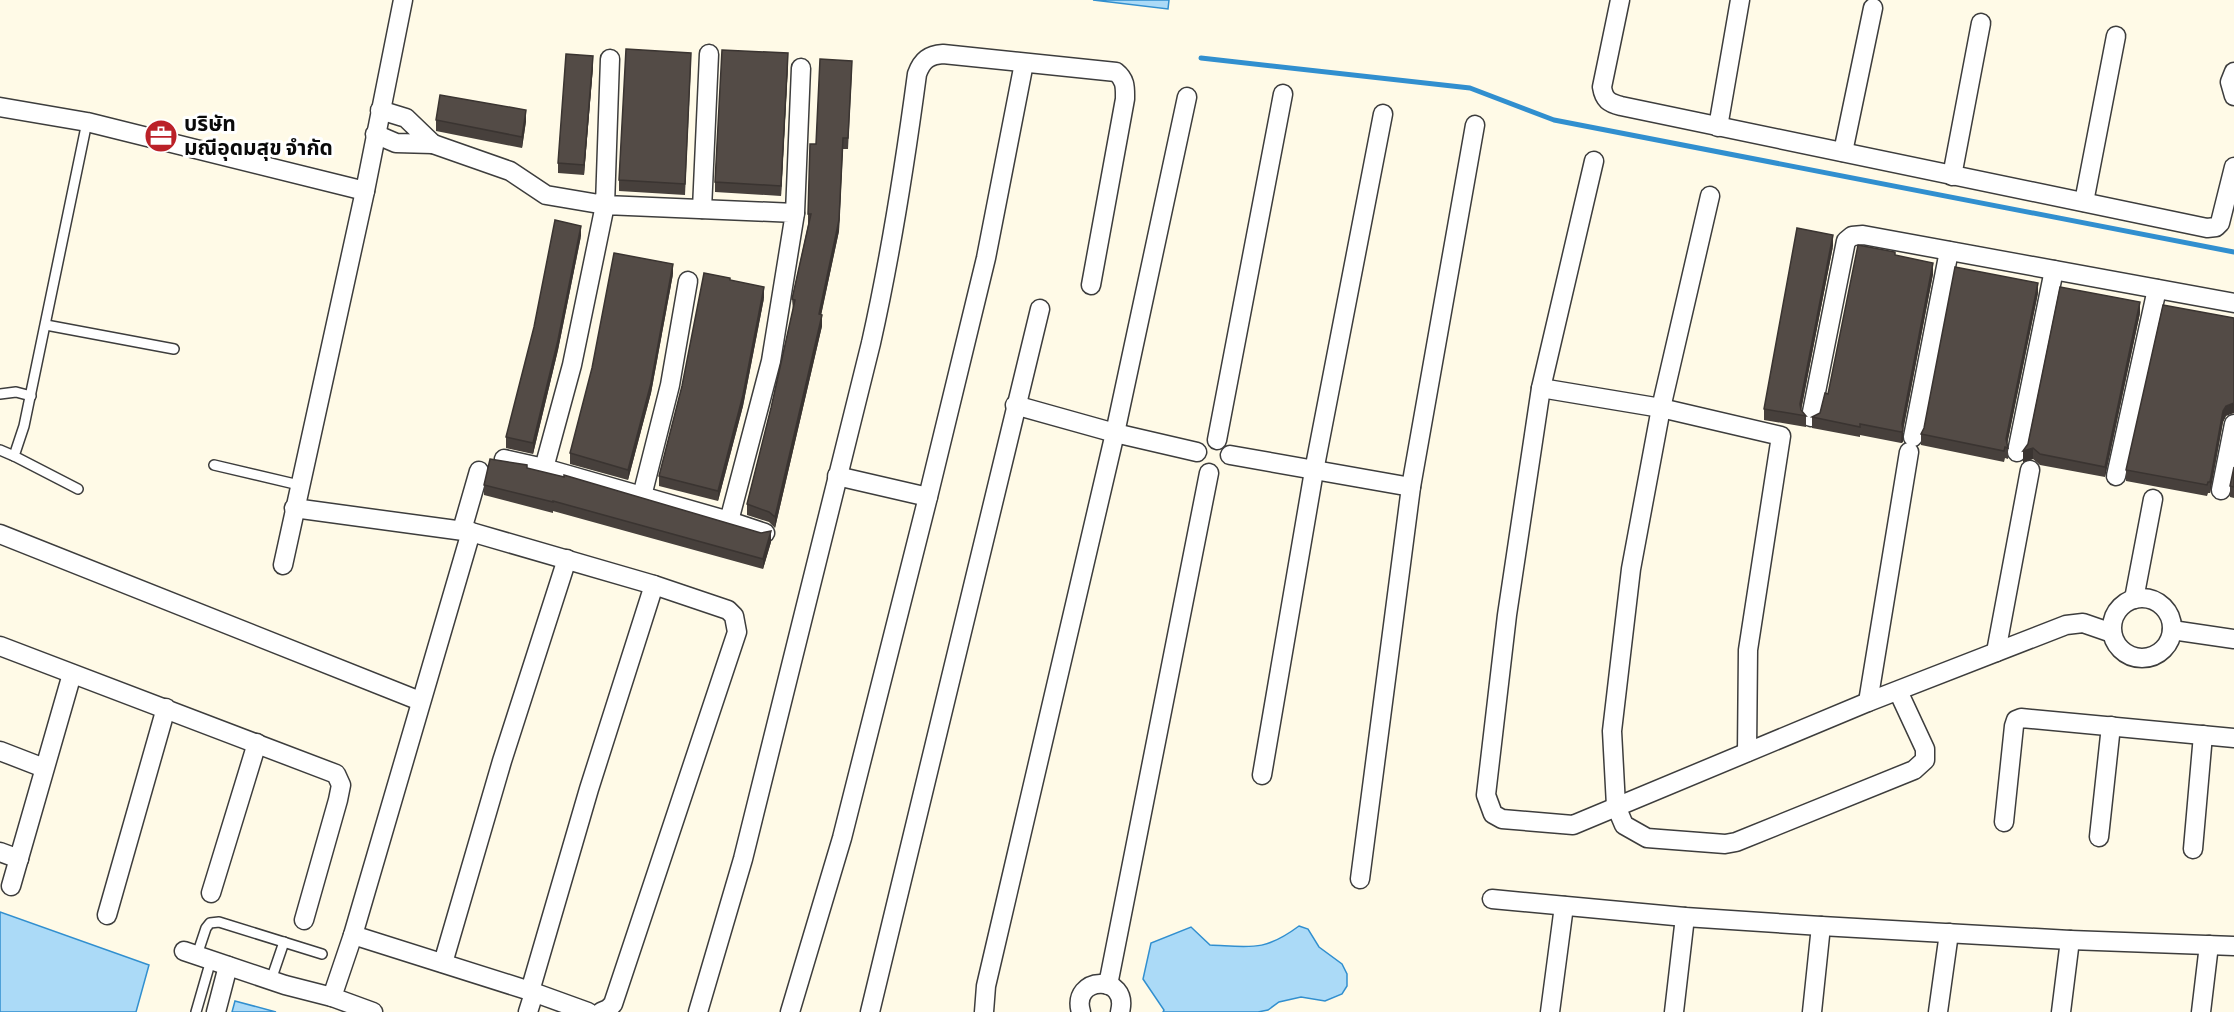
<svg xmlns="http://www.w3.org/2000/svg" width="2234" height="1012" viewBox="0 0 2234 1012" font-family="'Zilla Slab','Noto Sans Thai',serif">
  <rect width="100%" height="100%" fill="#fffae7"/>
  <g fill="#abdaf7" stroke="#318fcf" stroke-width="1.5">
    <path d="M1093 0H1169L1168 9Z"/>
    <path d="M0 912 149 965 136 1012H0Z"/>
    <path d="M1299 926 1308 929 1319 947 1342 964 1347 974V986L1342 994 1325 1001 1301 997 1279 1002 1268 1010 1258 1012H1163L1164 1010 1143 979 1151 943 1191 927 1210 945C1251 947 1264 952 1299 926Z"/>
    <path d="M235 1001 276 1012H232Z"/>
  </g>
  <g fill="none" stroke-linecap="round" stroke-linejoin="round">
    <path stroke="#318fcf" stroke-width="5" d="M1201 58 1470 88 1554 120 2234 252"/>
    <g stroke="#3d3d3d" stroke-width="12">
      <g id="service">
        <path d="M46 325 174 349"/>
        <path d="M0 394 16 392 31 396"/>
        <path d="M0 450 14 456"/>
        <path d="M214 465 299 485"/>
        <path d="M78 489 14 456 24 426 87 122"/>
        <path d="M197 955 206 928 210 923 219 922 322 954"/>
        <path d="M271 980 284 942"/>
        <path d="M196 1012 211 960"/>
      </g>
    </g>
    <g stroke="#3d3d3d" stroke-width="21">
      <g id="minor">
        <path d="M1620 0 1602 87C1604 100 1609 103 1621 106L2207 228 2216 227 2220 223 2234 167"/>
        <path d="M2234 72 2230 82 2234 96"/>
        <path d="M0 107 87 122 365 191"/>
        <path d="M1718 127 1740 0"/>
        <path d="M375 134 396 143 433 144 406 118 380 110"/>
        <path d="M433 144 510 171 546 195 605 205 795 213 771 361 729 521 544 468 572 365 605 205 610 59"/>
        <path d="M1843 152 1873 8"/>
        <path d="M1594 161 1541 388 1507 615 1486 795 1493 814 1502 819 1573 825 1868 702 2066 625 2083 623 2112 633"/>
        <path d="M1952 176 1981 23"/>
        <path d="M1710 196 1661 408 1631 569 1612 731 1616 806 1624 825 1647 838 1725 844 1736 842 1914 770 1925 760V749L1898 691"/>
        <path d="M2084 202 2116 36"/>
        <path d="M702 209 709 54"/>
        <path d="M795 213 801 68"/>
        <path d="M1541 388 1661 408 1781 436 1748 650 1747 752"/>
        <path d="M1015 405 1115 433 1197 452"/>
        <path d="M1811 417 1846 241 1852 236 1863 235 2234 303"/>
        <path d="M1913 437 1949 251"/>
        <path d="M1217 440 1283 94"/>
        <path d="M2017 452 2054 270"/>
        <path d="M1230 455 1411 487"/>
        <path d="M504 459 544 468"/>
        <path d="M837 476 928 497"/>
        <path d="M2116 476 2157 289"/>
        <path d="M2221 490 2234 424"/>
        <path d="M642 496 670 385 688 281"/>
        <path d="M294 508 471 532 654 585 728 610 734 616 737 632 613 1004 608 1009 601 1012"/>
        <path d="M729 521 765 533"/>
        <path d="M462 530 479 471"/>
        <path d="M0 534 420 701"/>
        <path d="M283 565 365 191 403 0"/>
        <circle cx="2142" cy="628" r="30"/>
        <path d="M2134 599 2153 499"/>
        <path d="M2172 630 2234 639"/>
        <path d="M0 646 336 774 341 785 338 800 304 920"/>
        <path d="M1996 652 2030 470"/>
        <path d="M1868 702 1909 452"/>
        <path d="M0 751 44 768"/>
        <path d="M1262 775 1314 471 1383 114"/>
        <path d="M2004 822 2014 726 2016 720 2021 718 2234 738"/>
        <path d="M2099 837 2111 726"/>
        <path d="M2193 849 2203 735"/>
        <path d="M0 852 19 859"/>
        <path d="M1360 879 1411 487 1475 125"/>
        <path d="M11 886 72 674"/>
        <path d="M211 893 257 743"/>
        <path d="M1492 899 1685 917 1821 926 2070 940 2234 946"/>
        <path d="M107 915 166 708"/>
        <path d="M353 935 530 991 588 1012"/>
        <path d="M184 951 285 985 332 997"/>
        <path d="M443 963 502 761 567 559"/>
        <path d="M1108 985 1209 473"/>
        <path d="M530 991 589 789 654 585"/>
        <path d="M216 1012 228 966"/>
        <path d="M373 1012 332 997 353 935 471 532"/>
        <path d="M528 1012 534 993"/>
        <path d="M698 1012 743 859 871 343C891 254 905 164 917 74 922 60 929 55 943 54L1116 72C1126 80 1125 88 1125 99L1091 285"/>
        <path d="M790 1012 842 838 928 497 986 258 1024 63"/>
        <path d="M870 1012 1040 309"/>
        <path d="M984 1012 986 986 1115 433 1187 97"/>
        <path d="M1081 1012C1070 976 1130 973 1120 1012"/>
        <path d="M1550 1012 1564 906"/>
        <path d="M1674 1012 1685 917"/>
        <path d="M1812 1012 1821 926"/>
        <path d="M1938 1012 1949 933"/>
        <path d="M2061 1012 2070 940"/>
        <path d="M2201 1012 2209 945"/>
      </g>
    </g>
    <use href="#service" stroke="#fff" stroke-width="9"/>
    <use href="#minor" stroke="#fff" stroke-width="18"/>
  </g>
  <g fill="#47403c">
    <path d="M691 64 685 195 619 191V180Z"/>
    <path d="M788 64 781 196 715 192V182Z"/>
    <path d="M593 67 584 175 558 173V163Z"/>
    <path d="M852 71 848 149H843L839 231 821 315 822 326 775 528 769 522 747 515V504L771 408 793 310 792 299 808 225V214L816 144Z"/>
    <path d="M436 120 526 121 522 148 436 131Z"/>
    <path d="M581 236 558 350 533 454 506 448V437Z"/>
    <path d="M1833 246 1801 411 1806 416V427L1764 420V409Z"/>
    <path d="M1895 255 1933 274 1903 430V442L1901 443 1860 435V437L1812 428V417L1820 413 1828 394Z"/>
    <path d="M673 274 651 393 628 480 570 464V453Z"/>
    <path d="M2038 293 2007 444 2008 448V459L2005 458 2004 462 1921 445V434Z"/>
    <path d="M764 298 743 406 718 501 659 486V476Z"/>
    <path d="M2140 313 2105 477 2040 465 2033 459 2023 462V451Z"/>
    <path d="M2226 416 2223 422 2210 493H2208L2207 496 2126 481V470Z"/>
    <path d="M2234 467V498L2230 497V486Z"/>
    <path d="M527 468 771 542 763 569 553 511V513L484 495V485Z"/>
  </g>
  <g fill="#3a3431">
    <path d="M788 53V64L781 196V186Z"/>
    <path d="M593 56V67L584 175V165Z"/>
    <path d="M526 110V121L522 148V137Z"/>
    <path d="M843 138 839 231 819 325V314Z"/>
    <path d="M581 226V236L558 350 533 454V443Z"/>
    <path d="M1833 235V246L1800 415V404Z"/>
    <path d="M1933 263V274L1903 431V442L1901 443 1902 424Z"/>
    <path d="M673 264V274L651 393 628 480V470Z"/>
    <path d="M2038 283V293L2006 450V439Z"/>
    <path d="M764 287V298L743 406 718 501V491Z"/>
    <path d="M2140 302V313L2105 477V467Z"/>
    <path d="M822 315V326L775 528V517Z"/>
    <path d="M2234 403V413L2226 416 2223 422 2210 493V482L2223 411 2226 406Z"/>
    <path d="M2033 448V459L2023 462V451Z"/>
    <path d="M771 531V542L763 569V559Z"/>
  </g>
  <g fill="#534b46" stroke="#3a3431" stroke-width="1.5">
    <path d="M626 49 691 53 685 184 619 180Z"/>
    <path d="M722 50 788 53 781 186 715 182Z"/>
    <path d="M566 54 593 56 584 165 558 163Z"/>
    <path d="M820 59 852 61 848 138H843L839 220 819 314 822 315 775 517 769 512 747 504 771 408 795 300 792 299 811 214H808L810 144H816Z"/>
    <path d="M440 95 526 110 522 137 436 120Z"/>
    <path d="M555 220 581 226 558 340 533 443 506 437 534 327Z"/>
    <path d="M1797 228 1833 235 1800 404 1801 410 1806 416 1764 409Z"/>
    <path d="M1858 245 1895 252V255L1933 263 1902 424 1903 431 1901 432 1860 424V427L1812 417 1820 413 1825 393 1828 394Z"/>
    <path d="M614 253 673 264 651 383 628 470 570 453 592 368Z"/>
    <path d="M1955 267 2038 283 2006 439 2008 448 2005 447 2004 451 1921 434 1924 428Z"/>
    <path d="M704 273 730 278V280L764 287 743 395 718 491 659 476 682 386Z"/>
    <path d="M2060 287 2140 302 2105 467 2040 454 2033 448 2023 451 2028 444Z"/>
    <path d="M2163 305 2234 318V403L2226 406 2223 411 2210 482H2208L2207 485 2126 470Z"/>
    <path d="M490 459 527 465V468L564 477V475L761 533 771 531 763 559 553 501V502L484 485Z"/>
    <path d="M2234 467V487L2230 486Z"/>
  </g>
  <defs>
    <g id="office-disc" transform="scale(1.725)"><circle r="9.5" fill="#bb2128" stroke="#fff"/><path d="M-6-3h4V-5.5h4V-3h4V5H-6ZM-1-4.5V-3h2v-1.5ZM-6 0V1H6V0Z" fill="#fff"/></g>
  </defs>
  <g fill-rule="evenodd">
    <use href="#office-disc" x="161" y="136"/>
  </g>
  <g text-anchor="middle" stroke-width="6" stroke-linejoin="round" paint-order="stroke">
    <g font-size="21" font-weight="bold" fill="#0a0a0a" stroke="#fff" text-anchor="start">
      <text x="184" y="131">บริษัท<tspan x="184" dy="24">มณีอุดมสุข จำกัด</tspan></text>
    </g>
  </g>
</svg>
